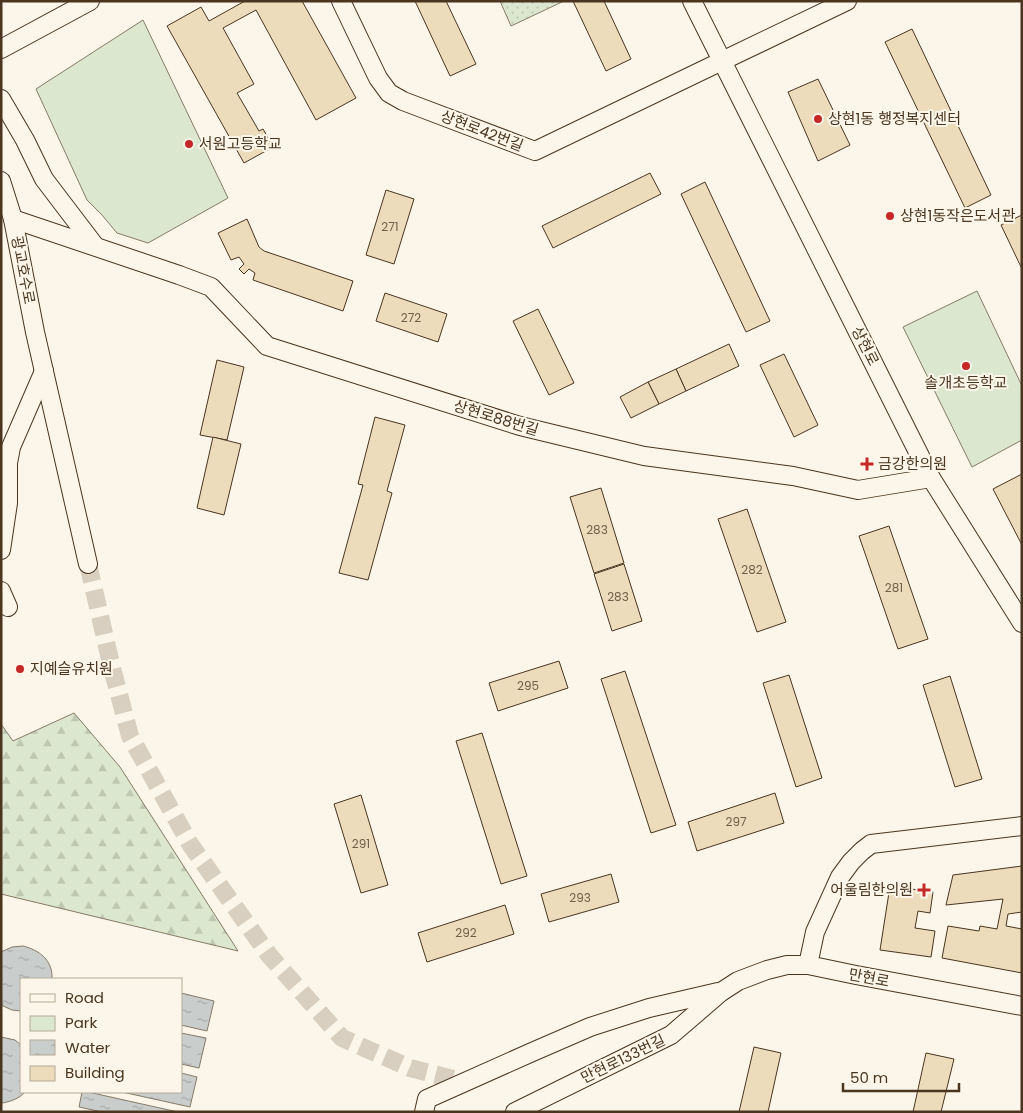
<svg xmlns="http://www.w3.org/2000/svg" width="1023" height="1113" viewBox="0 0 1023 1113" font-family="Poppins,'Noto Sans KR',sans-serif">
  <defs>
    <pattern id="forest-firs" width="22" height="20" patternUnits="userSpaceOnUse" patternTransform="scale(1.25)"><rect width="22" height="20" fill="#dce7d0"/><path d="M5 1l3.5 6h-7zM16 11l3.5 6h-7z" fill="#bec7b2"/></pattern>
    <pattern id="park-dots" width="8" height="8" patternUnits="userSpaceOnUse" patternTransform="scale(1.25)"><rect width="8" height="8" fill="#dce7d0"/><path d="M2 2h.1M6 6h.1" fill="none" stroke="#bec7b2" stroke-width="1.8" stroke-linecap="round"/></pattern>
    <pattern id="water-ripples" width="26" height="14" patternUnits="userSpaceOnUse" patternTransform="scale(1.25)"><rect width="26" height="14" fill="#c9cecd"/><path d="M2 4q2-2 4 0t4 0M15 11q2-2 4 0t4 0" fill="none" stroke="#a5a8a6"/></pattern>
  </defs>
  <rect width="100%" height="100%" fill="#fbf6e9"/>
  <g fill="#dce7d0" stroke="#887966">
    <path d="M143 20 228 198 148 243 117 233 102 215 87 200 36 89Z"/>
    <path d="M977 291 1022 386V440L972 467 903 327Z"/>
  </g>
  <path fill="url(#forest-firs)" stroke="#887966" d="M74 713 120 767 238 951 1 894V724L13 741Z"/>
  <path fill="url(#park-dots)" stroke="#887966" d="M500 1H564L511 26Z"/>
  <g fill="url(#water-ripples)" stroke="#887966">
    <path d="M23 946C39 950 53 960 52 979H21V1011L12 1010 1 1005V952L12 947Z"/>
    <path d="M181 993 214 1001 207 1031 181 1025Z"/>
    <path d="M181 1033 206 1038 199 1068 181 1064Z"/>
    <path d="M1 1037 15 1040 21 1045V1092H25C19 1099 11 1101 3 1103L1 1102Z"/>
    <path d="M181 1073 197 1077 190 1107 122 1092H181Z"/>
    <path d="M82 1092H88L178 1112H102L79 1107Z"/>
  </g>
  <g fill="#ecdcbc" stroke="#4a3520">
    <path d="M245 1H302L356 98 316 120 256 10 223 28 254 84 237 93 259 131 263 129 273 147 244 163 167 26 201 7 209 21Z"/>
    <path d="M415 1H446L476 64 450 76Z"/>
    <path d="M573 1H604L631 59 606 71Z"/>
    <path d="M912 29 991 195 965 208 885 42Z"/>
    <path d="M818 79 850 145 818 161 788 92Z"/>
    <path d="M650 173 661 194 553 248 542 226Z"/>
    <path d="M705 182 770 321 746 332 681 194Z"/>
    <path d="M386 190 414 199 394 264 366 255Z"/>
    <path d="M1022 215V269L1001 225Z"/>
    <path d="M247 219 259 247 264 251 353 281 343 311 253 280 255 273 249 269 244 274 239 269 244 264 239 257 231 260 218 233Z"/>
    <path d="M385 293 447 314 438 342 376 321Z"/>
    <path d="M538 309 574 383 549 395 513 321Z"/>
    <path d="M729 344 739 366 686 391 676 369Z"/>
    <path d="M784 354 818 425 794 437 760 365Z"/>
    <path d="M217 360 244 367 227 440 200 435Z"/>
    <path d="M676 369 686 391 659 404 648 382Z"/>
    <path d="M648 382 659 404 631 418 620 397Z"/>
    <path d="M375 417 405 425 387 491 392 493 368 580 339 573 363 485 358 484Z"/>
    <path d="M213 437 241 444 224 515 197 508Z"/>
    <path d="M1022 474V545L993 489Z"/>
    <path d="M601 488 624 563 594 573 570 497Z"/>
    <path d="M747 509 786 622 757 632 718 519Z"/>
    <path d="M889 526 928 639 898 649 859 536Z"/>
    <path d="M624 564 642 621 612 631 594 574Z"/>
    <path d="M559 661 568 688 498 711 489 683Z"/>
    <path d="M625 671 676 825 651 833 601 679Z"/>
    <path d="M789 675 822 778 796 787 763 683Z"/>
    <path d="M950 676 982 779 955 787 923 685Z"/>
    <path d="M482 733 527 876 501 884 456 741Z"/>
    <path d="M775 793 784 823 697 851 688 822Z"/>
    <path d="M361 795 388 885 361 893 334 804Z"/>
    <path d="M1022 866V912L1008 914 1006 926 1022 929V973L942 958 948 926 979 931 980 926 997 929 1003 899 946 905 953 875Z"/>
    <path d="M611 874 619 902 549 922 541 894Z"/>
    <path d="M890 886 933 892 930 913 918 911 915 928 935 931 931 957 880 950Z"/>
    <path d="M505 905 514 934 427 962 418 933Z"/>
    <path d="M754 1047 781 1053 768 1112H739Z"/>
    <path d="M926 1053 954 1059 941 1112H913Z"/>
  </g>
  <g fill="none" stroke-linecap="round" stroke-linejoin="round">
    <path stroke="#d8cfc1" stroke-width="18" stroke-dasharray="18 9" stroke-linecap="butt" d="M88 564 112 668 130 736 190 844 269 955 342 1038 410 1068 465 1082"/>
    <g stroke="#4a3520" stroke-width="20">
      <g id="minor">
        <path d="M341 1 378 78 389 93 403 101 535 151 722 61 847 1"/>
        <path d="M692 1 931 478 1022 623"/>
        <path d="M1 49 90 1"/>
        <path d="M1 99 25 140 44 179 95 246"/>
        <path d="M1 181 13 219 35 332 88 564"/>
        <path d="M13 219 179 275 211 287 267 346 520 426 644 456 793 476 858 490 931 478"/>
        <path d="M1 550 8 503V463L11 447 44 371"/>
        <path d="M1 591 8 607"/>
        <path d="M808 965 815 932 840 877 851 862 862 851 871 844 1022 826"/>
        <path d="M424 1112 427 1099 530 1053 590 1027 649 1008 718 992"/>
        <path d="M515 1112 671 1035 721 992 738 981 767 970 787 965H808L856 975 1022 1006"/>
      </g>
    </g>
    <use href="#minor" stroke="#fbf6e9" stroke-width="18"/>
  </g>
  <g fill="#c62828" stroke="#fbf6e9" stroke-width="2">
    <circle cx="818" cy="119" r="5"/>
    <circle cx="189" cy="144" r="5"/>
    <circle cx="890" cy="216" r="5"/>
    <circle cx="966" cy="366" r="5"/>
    <path d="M864.5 456.5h5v5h5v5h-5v5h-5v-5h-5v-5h5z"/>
    <circle cx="20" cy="669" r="5"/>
    <path d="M921.5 882.5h5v5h5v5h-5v5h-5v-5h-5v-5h5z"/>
  </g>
  <g text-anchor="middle" stroke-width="4" stroke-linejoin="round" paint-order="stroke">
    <g font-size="12" fill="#725f47">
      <text x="390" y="231">271</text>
      <text x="411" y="322">272</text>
      <text x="597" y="534">283</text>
      <text x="752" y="574">282</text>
      <text x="894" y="592">281</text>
      <text x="618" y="601">283</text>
      <text x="528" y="690">295</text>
      <text x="736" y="826">297</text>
      <text x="361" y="848">291</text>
      <text x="580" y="902">293</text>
      <text x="466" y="937">292</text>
    </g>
    <g font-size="15" fill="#4a3520" stroke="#fbf6e9" text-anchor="start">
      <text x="828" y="124">상현1동 행정복지센터</text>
      <text x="199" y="149">서원고등학교</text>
      <text x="900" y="221">상현1동작은도서관</text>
      <text x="966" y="388" text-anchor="middle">솔개초등학교</text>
      <text x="878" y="469">금강한의원</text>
      <text x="30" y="674">지예슬유치원</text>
      <text x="913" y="895" text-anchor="end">어울림한의원</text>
    </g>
    <g font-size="15" fill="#4a3520" stroke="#fbf6e9">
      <text transform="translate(482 131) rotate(21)" y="5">상현로42번길</text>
      <text transform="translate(23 270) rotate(79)" y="5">광교호수로</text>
      <text transform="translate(865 346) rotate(63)" y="5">상현로</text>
      <text transform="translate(496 418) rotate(17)" y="5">상현로88번길</text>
      <text transform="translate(869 978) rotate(11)" y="5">만현로</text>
      <text transform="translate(623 1059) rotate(-26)" y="5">만현로133번길</text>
    </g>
  </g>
  <rect width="1023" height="1113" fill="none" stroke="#4a3520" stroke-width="5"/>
  <rect x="20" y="978" width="162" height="115" fill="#fbf6e9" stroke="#b4a999"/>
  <rect x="30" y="994" width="25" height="8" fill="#fbf6e9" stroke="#b4a999"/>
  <text x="65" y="1003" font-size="15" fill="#4a3520">Road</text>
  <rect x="30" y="1016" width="25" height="15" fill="#dce7d0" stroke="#b4a999"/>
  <text x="65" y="1028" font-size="15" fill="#4a3520">Park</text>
  <rect x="30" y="1040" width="25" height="15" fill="url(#water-ripples)" stroke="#b4a999"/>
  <text x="65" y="1053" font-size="15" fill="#4a3520">Water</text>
  <rect x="30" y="1066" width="25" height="15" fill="#ecdcbc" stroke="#b4a999"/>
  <text x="65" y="1078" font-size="15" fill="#4a3520">Building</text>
  <path d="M843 1083v8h116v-8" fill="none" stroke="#4a3520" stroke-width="2.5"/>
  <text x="850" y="1083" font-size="15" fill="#4a3520" stroke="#fbf6e9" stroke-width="4" paint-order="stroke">50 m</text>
</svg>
